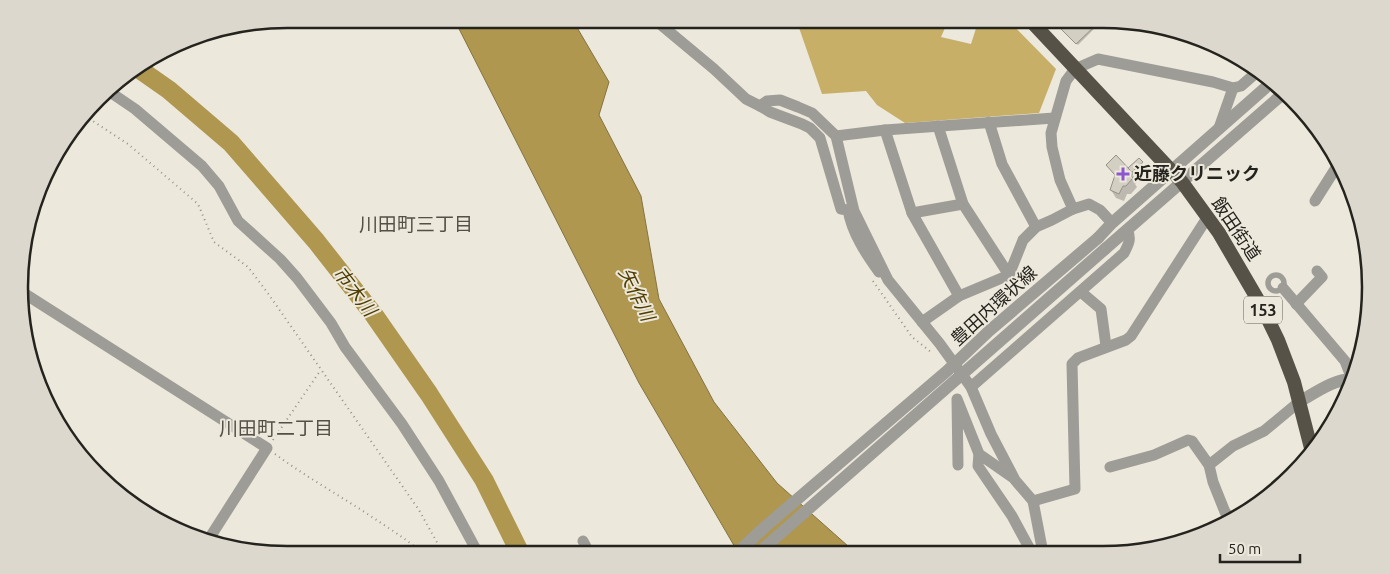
<svg xmlns="http://www.w3.org/2000/svg" width="1390" height="574" viewBox="0 0 1390 574" font-family="Ubuntu,'Noto Sans JP',sans-serif">
  <rect width="100%" height="100%" fill="#ede8dc"/>
  <path fill="#c7af67" d="M796 19H949L941 37 971 44 979 19H1007L1056 69 1039 113 905 123 877 105 866 91 822 94Z"/>
  <path fill="#af974f" stroke="#857440" d="M454 19H572L609 82 599 115 641 196 659 299 714 402 777 483 857 554H739L639 383Z"/>
  <g fill="#0003">
    <path d="M1052 19H1103V24L1097 26 1078 45Z"/>
    <path d="M1142 163 1143 165 1133 175 1137 182 1135 184 1137 187 1131 194H1127L1124 201 1116 198 1111 190 1116 178 1108 165 1128 169Z"/>
  </g>
  <g fill="none" stroke-linecap="round" stroke-linejoin="round">
    <path stroke="#af974f" stroke-width="19" d="M139 69 169 90 231 143 316 241 374 315 429 394 484 480 521 555"/>
  </g>
  <g fill="#d3cfc2" stroke="#959185">
    <path d="M1051 19H1092L1097 24 1076 44Z"/>
    <path d="M1116 155 1133 173 1131 176 1133 178 1126 186H1123L1119 194 1110 190 1115 175 1106 165Z"/>
    <path d="M1139 158 1143 162 1132 172 1128 168Z"/>
  </g>
  <g fill="none" stroke-linecap="round" stroke-linejoin="round">
    <g stroke="#949188" stroke-width="2" stroke-dasharray="1 4" stroke-linecap="butt">
      <path d="M85 116 128 144 198 204 214 242 248 267 267 292 419 510 444 555"/>
      <path d="M52 161 65 140"/>
      <path d="M873 281 912 337 931 352"/>
      <path d="M273 440 320 371"/>
      <path d="M275 454C309 479 346 499 381 523 396 533 411 542 423 555"/>
    </g>
    <circle stroke="#9e9c97" stroke-width="5.5" cx="1276" cy="283" r="8"/>
    <g stroke="#9e9c97" stroke-width="11">
      <path d="M654 19 714 69 746 99 760 106 767 101 780 100 798 107 812 113 836 136 854 211 888 280 940 344 971 387 991 434 1015 480 1033 501 1043 553"/>
      <path d="M1233 88 1241 86 1257 72"/>
      <path d="M107 90 135 109 202 166 219 186 238 221 280 259 297 278 331 323 345 347 402 424 439 481 479 555"/>
      <path d="M1281 95 1293 102"/>
      <path d="M760 106 770 112 802 124 810 128 820 138 841 209 848 210C852 233 866 254 879 272"/>
      <path d="M989 122 1002 164 1036 227"/>
      <path d="M938 126 963 204 1009 275"/>
      <path d="M885 130 912 213 959 296"/>
      <path d="M836 136 885 130 1054 118"/>
      <path d="M1315 201 1339 163"/>
      <path d="M1073 209 1060 180 1052 147 1051 133 1066 81 1075 69 1098 59 1213 82 1233 88 1219 128"/>
      <path d="M912 213 963 204"/>
      <path d="M1283 288 1345 361 1352 379"/>
      <path d="M22 292 267 448 207 542"/>
      <path d="M1081 292 1101 309 1106 346"/>
      <path d="M1296 304 1322 277 1317 271"/>
      <path d="M922 322 959 296 1009 275 1023 240 1036 227 1052 220 1073 209 1089 204 1100 210 1112 223"/>
      <path d="M971 387 1124 253C1128 245 1132 239 1127 230"/>
      <path d="M979 454 978 466 1012 516 1032 553"/>
      <path d="M958 465 957 399 979 454 1012 477"/>
      <path d="M1209 465 1233 446 1264 431 1299 402"/>
      <path d="M1110 467 1154 455 1188 440 1192 441 1209 465 1213 482 1225 512 1232 521"/>
      <path d="M1033 501 1075 489 1072 364 1078 358 1126 340 1131 336 1207 218"/>
      <path d="M583 541 590 554"/>
    </g>
    <g stroke="#9e9c97" stroke-width="12">
      <path d="M1098 238 1112 223 1273 81"/>
      <path d="M1105 249 1285 92"/>
      <path d="M1299 402C1313 394 1338 376 1354 380"/>
    </g>
    <path stroke="#565248" stroke-width="14" d="M1029 19 1182 182 1219 233 1261 305 1278 340 1294 382 1312 452"/>
    <g stroke="#9e9c97" stroke-width="12">
      <path d="M736 554 766 526 947 371 989 331 1098 238"/>
      <path d="M757 554 1105 249"/>
    </g>
  </g>
  <path fill="#8b56ce" stroke="#ede8dc" stroke-width="2" d="M1120.5 166.5h5v5h5v5h-5v5h-5v-5h-5v-5h5z"/>
  <g text-anchor="middle" stroke-width="4" stroke-linejoin="round" paint-order="stroke">
    <rect fill="#ede8dc" stroke="#605e57" stroke-width="1" x="1244" y="296.5" width="38" height="27" rx="4"/>
    <g font-size="16" font-weight="bold" fill="#24231e">
      <text x="1263" y="316">153</text>
    </g>
    <g font-size="18" font-weight="bold" fill="#24231e" stroke="#ede8dc" text-anchor="start">
      <text x="1134" y="180">近藤クリニック</text>
    </g>
    <g font-size="18" fill="#24231e" stroke="#ede8dc">
      <text transform="translate(1236 229) rotate(56)" y="6">飯田街道</text>
      <text transform="translate(994 306) rotate(-42)" y="6">豊田内環状線</text>
    </g>
    <g font-size="19" fill="#545046" stroke="#ede8dc">
      <text x="416" y="231">川田町三丁目</text>
      <text x="276" y="435">川田町二丁目</text>
    </g>
    <g font-size="19" font-style="italic" fill="#4f3e00" stroke="#ede8dc">
      <text transform="translate(355 291) rotate(52)" y="7">市木川</text>
      <text transform="translate(637 294) rotate(64)" y="7">矢作川</text>
    </g>
  </g>
  <path d="M0 0H1390V574H0ZM287 28H1103A259 259 0 0 1 1362 287V287A259 259 0 0 1 1103 546H287A259 259 0 0 1 28 287V287A259 259 0 0 1 287 28Z" fill="#ddd8cd" fill-rule="evenodd"/>
  <path fill="none" stroke="#24231e" stroke-width="2.5" d="M287 28H1103A259 259 0 0 1 1362 287V287A259 259 0 0 1 1103 546H287A259 259 0 0 1 28 287V287A259 259 0 0 1 287 28Z"/>
  <path d="M1220 554v8h80v-8" fill="none" stroke="#24231e" stroke-width="2.5"/>
  <text x="1228" y="554" font-size="15" fill="#24231e" stroke="#ede8dc" stroke-width="4" paint-order="stroke">50 m</text>
</svg>
